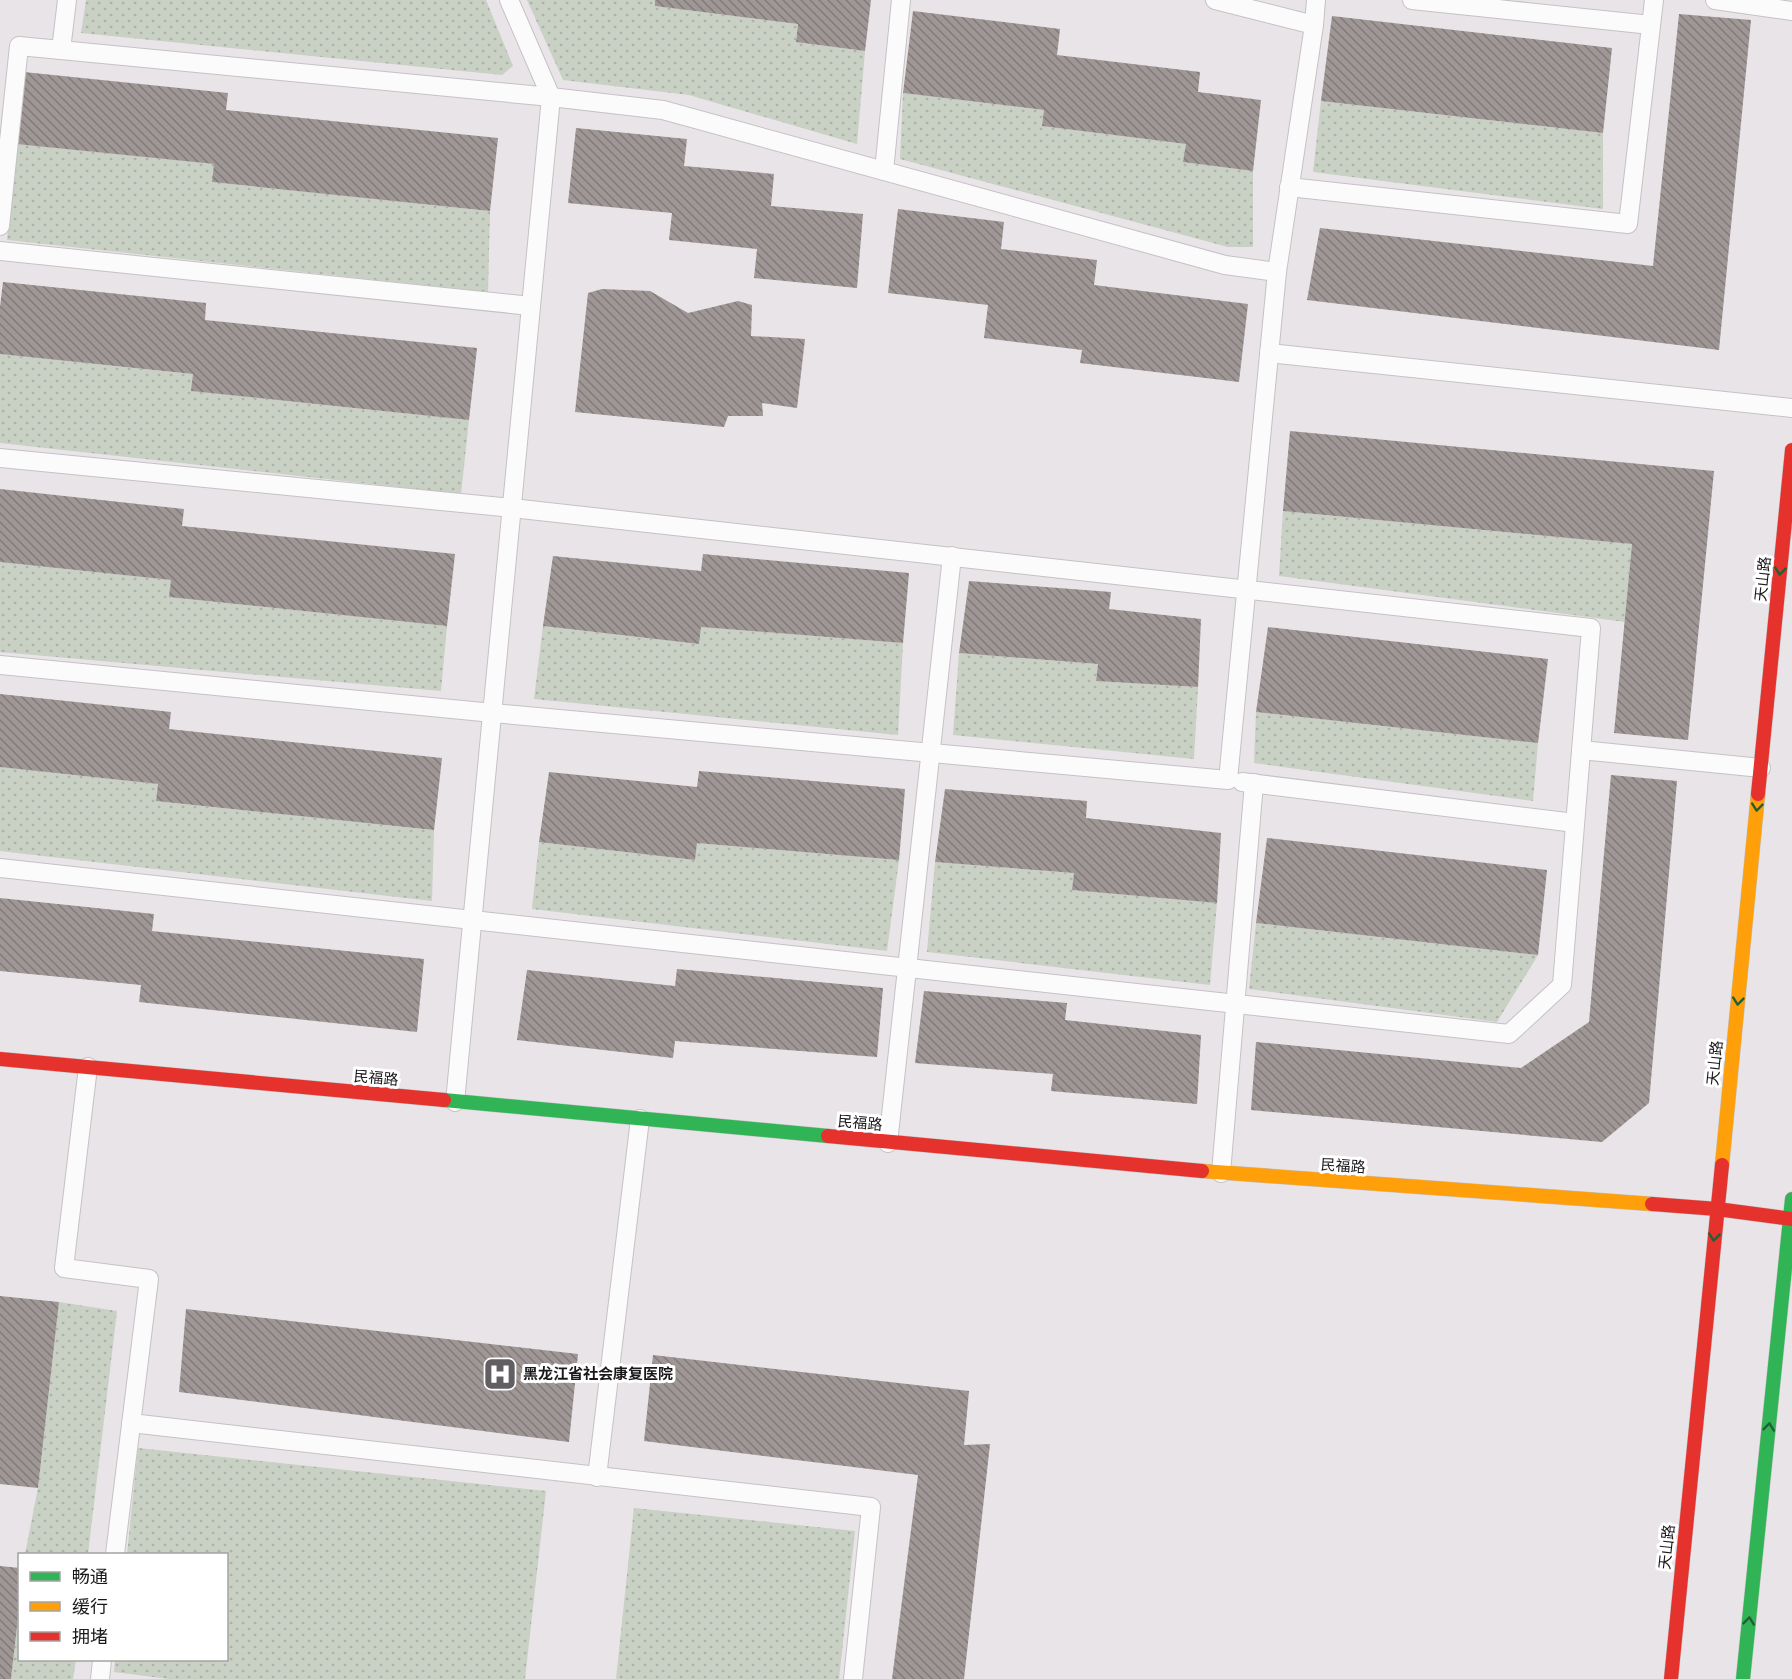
<svg xmlns="http://www.w3.org/2000/svg" width="1792" height="1679" viewBox="0 0 1792 1679" font-family="Lato,'Noto Sans SC',sans-serif">
  <defs>
    <pattern id="garden-dots" width="8" height="8" patternUnits="userSpaceOnUse" patternTransform="scale(1.5)"><rect width="8" height="8" fill="#c9d0c4"/><path d="M2 2h.1M6 6h.1" fill="none" stroke="#acb2a8" stroke-width="1.8" stroke-linecap="round"/></pattern>
    <pattern id="building-back-hatch" width="6" height="6" patternUnits="userSpaceOnUse" patternTransform="scale(1.5)"><rect width="6" height="6" fill="#9f9795"/><path d="M-1 5l2 2M0 0l6 6M5-1l2 2" fill="none" stroke="#817a79"/></pattern>
  </defs>
  <rect width="100%" height="100%" fill="#e8e4e8"/>
  <g fill="url(#garden-dots)">
    <path d="M86 0H486L513 66 502 75 81 33Z"/>
    <path d="M527 0H655V6L798 24 796 42 865 51 857 144 689 95 563 80Z"/>
    <path d="M903 93 1044 110 1042 126 1186 144 1184 162 1253 171V247H1228L900 159Z"/>
    <path d="M1321 101 1603 133V209L1313 172Z"/>
    <path d="M16 144 214 164 213 182 490 211 488 292 7 240Z"/>
    <path d="M0 354 193 374 192 391 469 420 461 494 0 443Z"/>
    <path d="M1283 511 1632 544 1625 622 1279 576Z"/>
    <path d="M0 562 171 580 170 597 447 626 441 691 0 652Z"/>
    <path d="M543 626 699 644 701 627 903 643 898 735 534 699Z"/>
    <path d="M959 653 1098 664 1096 681 1198 687 1194 759 953 735Z"/>
    <path d="M1256 712 1538 743 1533 801 1254 763Z"/>
    <path d="M0 767 158 784 156 801 434 830 432 901 0 851Z"/>
    <path d="M539 842 695 860 697 843 899 860 887 951 532 909Z"/>
    <path d="M935 862 1074 873 1073 890 1217 903 1210 985 927 952Z"/>
    <path d="M1256 923 1538 955 1497 1022 1249 989Z"/>
    <path d="M59 1302 117 1311 88 1554H25L38 1488Z"/>
    <path d="M138 1448 546 1491 525 1679H169L114 1672 115 1660H226V1554H127Z"/>
    <path d="M634 1508 855 1531 839 1679H616Z"/>
    <path d="M19 1599 20 1660H76L73 1679H11Z"/>
  </g>
  <g fill="url(#building-back-hatch)">
    <path d="M655 0H871L865 51 796 42 798 24 655 6Z"/>
    <path d="M913 11 1060 29 1057 55 1200 72 1198 92 1261 100 1253 171 1183 162 1186 144 1042 126 1044 110 903 93Z"/>
    <path d="M1679 14 1751 20 1719 350 1307 300 1320 228 1653 266Z"/>
    <path d="M1332 16 1612 48 1603 133 1321 101Z"/>
    <path d="M24 72 228 93 226 110 498 138 490 211 212 182 214 164 16 144Z"/>
    <path d="M576 128 687 139 684 166 774 174 771 206 863 214 857 288 754 278 757 249 669 240 672 213 568 203Z"/>
    <path d="M898 209 1004 222 1001 249 1097 260 1094 285 1248 304 1239 382 1080 363 1082 350 984 338 988 305 888 293Z"/>
    <path d="M3 282 206 303 205 320 477 348 469 420 191 391 193 374 0 354V307Z"/>
    <path d="M602 289 650 291 688 313 738 301 752 305 751 336 805 339 797 408 762 403 763 416H728L724 427 575 412 588 293Z"/>
    <path d="M1290 431 1714 471 1688 740 1614 733 1632 544 1283 511Z"/>
    <path d="M0 489 184 509 182 526 455 554 447 626 169 597 171 580 0 562Z"/>
    <path d="M703 554 909 573 903 643 701 627 699 644 543 626 553 556 701 571Z"/>
    <path d="M969 581 1111 592 1109 609 1201 619 1198 687 1096 681 1098 664 959 653Z"/>
    <path d="M1268 627 1548 659 1538 743 1256 712Z"/>
    <path d="M0 694 171 712 169 729 442 758 434 830 156 801 158 784 0 767Z"/>
    <path d="M699 771 905 789 899 860 697 843 695 860 539 842 549 772 697 787Z"/>
    <path d="M1611 775 1677 781 1649 1103 1602 1142 1251 1110 1256 1042 1521 1068 1589 1022Z"/>
    <path d="M945 789 1087 801 1086 818 1221 833 1217 903 1072 890 1074 873 935 862Z"/>
    <path d="M1267 838 1547 870 1538 955 1256 923Z"/>
    <path d="M0 898 154 914 152 931 424 959 417 1032 139 1002 141 985 0 971Z"/>
    <path d="M677 969 883 988 877 1057 675 1041 673 1058 517 1040 527 970 675 986Z"/>
    <path d="M924 991 1067 1003 1065 1020 1201 1035 1197 1104 1051 1091 1053 1074 915 1063Z"/>
    <path d="M0 1296 59 1302 38 1488 0 1484Z"/>
    <path d="M186 1309 578 1354 569 1442 179 1392Z"/>
    <path d="M653 1355 969 1391 964 1445 990 1444 964 1679H892L918 1475 644 1441Z"/>
    <path d="M0 1566 20 1568V1599L11 1679H0Z"/>
  </g>
  <g fill="none" stroke-linecap="round" stroke-linejoin="round">
    <g stroke="#c5c2c5" stroke-width="20">
      <g id="lane">
        <path d="M509 0 551 97 663 110 1225 265 1277 272 1314 25 1215 0"/>
        <path d="M1412 0 1651 25"/>
        <path d="M1715 0 1792 11"/>
        <path d="M1314 25 1316 0"/>
        <path d="M61 50 67 0"/>
        <path d="M884 171 901 0"/>
        <path d="M1289 187 1628 224 1654 0"/>
        <path d="M0 226 19 46 551 97 455 1102"/>
        <path d="M0 251 531 306"/>
        <path d="M1269 353 1792 408"/>
        <path d="M0 458 512 508 1591 628 1562 985 1509 1034 0 868"/>
        <path d="M0 665 493 713 1228 780 1277 272"/>
        <path d="M1581 750 1761 768"/>
        <path d="M1242 782 1575 823"/>
        <path d="M88 1067 64 1268 149 1279 115 1554"/>
        <path d="M888 1143 952 556"/>
        <path d="M1221 1173 1254 783"/>
        <path d="M131 1423 871 1507 853 1679"/>
        <path d="M597 1477 640 1119"/>
        <path d="M100 1679 102 1660"/>
      </g>
    </g>
    <g stroke="#c5c2c5" stroke-width="15">
      <g id="fast">
        <path d="M444 1100 828 1136"/>
        <path d="M1743 1679 1792 1199"/>
      </g>
    </g>
    <g stroke="#c5c2c5" stroke-width="15">
      <g id="slow">
        <path d="M1722 1165 1758 794"/>
        <path d="M1202 1171 1652 1204"/>
      </g>
    </g>
    <g stroke="#c5c2c5" stroke-width="15">
      <g id="jam">
        <path d="M1758 794 1792 450"/>
        <path d="M0 1059 444 1100"/>
        <path d="M828 1136 1202 1171"/>
        <path d="M1652 1204 1717 1209 1792 1219"/>
        <path d="M1671 1679 1722 1165"/>
      </g>
    </g>
    <use href="#lane" stroke="#fcfbfc" stroke-width="18"/>
    <use href="#fast" stroke="#30b455" stroke-width="14"/>
    <use href="#slow" stroke="#ff9f0a" stroke-width="14"/>
    <use href="#jam" stroke="#e5322d" stroke-width="14"/>
  </g>
  <defs><path id="oneway-chevron" d="M-2-3.5L2.5 0L-2 3.5" fill="none" stroke-width="1.6" stroke-linecap="round" stroke-linejoin="round" transform="scale(1.5)"/></defs>
  <g stroke="#245e35">
    <use href="#oneway-chevron" transform="translate(1780 571) rotate(96)"/>
    <use href="#oneway-chevron" transform="translate(1757 807) rotate(96)"/>
    <use href="#oneway-chevron" transform="translate(1738 1001) rotate(96)"/>
    <use href="#oneway-chevron" transform="translate(1714 1237) rotate(96)"/>
    <use href="#oneway-chevron" transform="translate(1769 1427) rotate(-84)"/>
    <use href="#oneway-chevron" transform="translate(1749 1621) rotate(-84)"/>
  </g>
  <defs>
    <g id="hospital-square" transform="scale(1.725)"><rect x="-9" y="-9" width="18" height="18" rx="4" fill="#625f62" stroke="#fff"/><path d="M-5-5h3v3.5h4V-5h3V5h-3V1.5h-4V5h-3Z" fill="#fff"/></g>
  </defs>
  <g fill-rule="evenodd">
    <use href="#hospital-square" x="500" y="1374"/>
  </g>
  <g text-anchor="middle" stroke-width="6" stroke-linejoin="round" paint-order="stroke">
    <g font-size="15" fill="#1a181a" stroke="#fff">
      <text transform="translate(1763 579) rotate(-84)" y="5">天山路</text>
      <text transform="translate(1715 1063) rotate(-84)" y="5">天山路</text>
      <text transform="translate(376 1078) rotate(5)" y="5">民福路</text>
      <text transform="translate(860 1123) rotate(5)" y="5">民福路</text>
      <text transform="translate(1343 1166) rotate(4)" y="5">民福路</text>
      <text transform="translate(1667 1547) rotate(-84)" y="5">天山路</text>
    </g>
    <g font-size="15" font-weight="bold" fill="#1a181a" stroke="#fff" text-anchor="start">
      <text x="523" y="1379">黑龙江省社会康复医院</text>
    </g>
  </g>
  <rect x="18" y="1553" width="210" height="108" fill="#ffffff" stroke="#a3a3a3" stroke-width="1.5"/>
  <rect x="30" y="1572" width="30" height="9" fill="#30b455" stroke="#a3a3a3" stroke-width="1.5"/>
  <text x="72" y="1583" font-size="18" fill="#1a181a">畅通</text>
  <rect x="30" y="1602" width="30" height="9" fill="#ff9f0a" stroke="#a3a3a3" stroke-width="1.5"/>
  <text x="72" y="1613" font-size="18" fill="#1a181a">缓行</text>
  <rect x="30" y="1632" width="30" height="9" fill="#e5322d" stroke="#a3a3a3" stroke-width="1.5"/>
  <text x="72" y="1643" font-size="18" fill="#1a181a">拥堵</text>
</svg>
